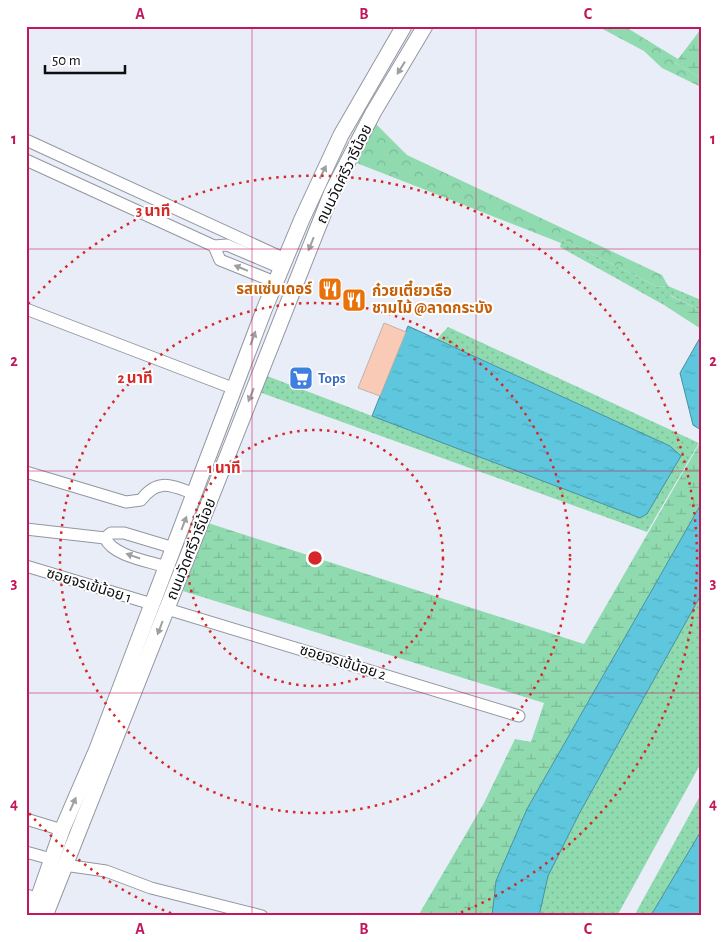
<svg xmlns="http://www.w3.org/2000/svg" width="727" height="942" viewBox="0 0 727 942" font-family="'Alegreya Sans','Noto Sans Thai',sans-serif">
  <defs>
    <pattern id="grass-dots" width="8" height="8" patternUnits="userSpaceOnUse" patternTransform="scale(1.25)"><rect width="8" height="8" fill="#90dab0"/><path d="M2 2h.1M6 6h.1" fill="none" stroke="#7bba96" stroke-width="1.8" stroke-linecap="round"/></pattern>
    <pattern id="forest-crowns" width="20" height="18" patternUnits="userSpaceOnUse" patternTransform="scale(1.25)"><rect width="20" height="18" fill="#90dab0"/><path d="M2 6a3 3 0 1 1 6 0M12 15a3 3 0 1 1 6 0" fill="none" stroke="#7bba96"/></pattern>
    <pattern id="wetland-marsh" width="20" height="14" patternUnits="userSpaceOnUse" patternTransform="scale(1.25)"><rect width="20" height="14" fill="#90dab0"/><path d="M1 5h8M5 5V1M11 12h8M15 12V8" fill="none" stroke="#7bba96"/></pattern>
    <pattern id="water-ripples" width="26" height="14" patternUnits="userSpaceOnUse" patternTransform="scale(1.25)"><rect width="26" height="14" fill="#5ec7dd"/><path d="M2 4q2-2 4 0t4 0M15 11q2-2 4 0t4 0" fill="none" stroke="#50aabd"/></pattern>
  </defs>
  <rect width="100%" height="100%" fill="#e9edf7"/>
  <g fill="url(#grass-dots)">
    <path d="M562 239 658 287 668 286 701 300V311L670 295 664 305 560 247Z"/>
    <path d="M448 327 699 443 647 532 259 392 267 376 640 518 647 514 670 446 437 339Z"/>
    <path d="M701 595V763L617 916H539L548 876 579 814Z"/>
    <path d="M701 794V831L651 916H634Z"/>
  </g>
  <g fill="url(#forest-crowns)">
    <path d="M597 26H624L678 59 675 63 701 78V87L662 68 644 51Z"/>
    <path d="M375 123 407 155 662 275 668 286 658 287 562 239 561 243 354 162Z"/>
  </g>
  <g fill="url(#wetland-marsh)">
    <path d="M701 29V78L675 63Z"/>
    <path d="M669 295 701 311V329L664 305Z"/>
    <path d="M701 441V504L527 809 496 881 492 916H418L484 803 515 739 531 742 544 703 183 591 208 523 584 644Z"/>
  </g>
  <g fill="url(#water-ripples)" stroke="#4690a0">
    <path d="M408 326 670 446 681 456 647 514 640 518 372 416Z"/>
    <path d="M701 336V430L693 425 680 373Z"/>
    <path d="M701 504V595L579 814 548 876 539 916H492L496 881 527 809Z"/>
    <path d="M701 831V916H651L653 912Z"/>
  </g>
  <path fill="#f9cab6" stroke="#bdb3ae" d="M384 323 406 332 380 396 358 388Z"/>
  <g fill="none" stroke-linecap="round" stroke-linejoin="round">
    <g stroke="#9397a0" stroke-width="13">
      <g id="street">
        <path d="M26 140 285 259"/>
        <path d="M26 160 214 246 227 245 281 268"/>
        <path d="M214 246 220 260 275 282"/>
        <path d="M26 309 235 389"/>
        <path d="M26 472 126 502 141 500C158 477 172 486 195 494"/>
        <path d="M26 529 105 538 111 533H124L174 548"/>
        <path d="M105 538C113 556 148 561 167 567"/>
        <path d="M26 566 152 604"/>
        <path d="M167 609 519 716"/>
        <path d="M26 819 62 830"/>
        <path d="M26 852 51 859"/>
        <path d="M64 865 106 871 151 888 262 916"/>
        <path d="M26 895 38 898"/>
      </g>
    </g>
    <g stroke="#9397a0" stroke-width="17">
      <g id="secondary">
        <path d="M32 916 62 830 97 749 264 310 302 219 341 135 404 26"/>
        <path d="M45 916 332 192 373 113 425 26"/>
      </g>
    </g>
    <use href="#street" stroke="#fff" stroke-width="11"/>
    <use href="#secondary" stroke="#fff" stroke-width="15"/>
  </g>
  <defs><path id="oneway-solid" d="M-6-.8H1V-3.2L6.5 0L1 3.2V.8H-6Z" transform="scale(1.25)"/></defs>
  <g fill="#9e9fa0">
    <use href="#oneway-solid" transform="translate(401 68) rotate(122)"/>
    <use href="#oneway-solid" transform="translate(323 172) rotate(-64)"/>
    <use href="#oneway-solid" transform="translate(311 244) rotate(112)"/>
    <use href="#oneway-solid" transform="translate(241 268) rotate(-158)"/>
    <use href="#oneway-solid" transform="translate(253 338) rotate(-70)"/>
    <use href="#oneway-solid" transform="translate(251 395) rotate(112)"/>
    <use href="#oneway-solid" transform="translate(184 523) rotate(-69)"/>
    <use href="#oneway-solid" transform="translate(133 556) rotate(-161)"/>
    <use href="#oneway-solid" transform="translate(160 628) rotate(111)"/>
    <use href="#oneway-solid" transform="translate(73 804) rotate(-66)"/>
  </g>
  <path fill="none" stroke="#c2185b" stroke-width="1" stroke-opacity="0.55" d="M252 26V916M476 26V916M26 249H701M26 471H701M26 693H701"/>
  <g fill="none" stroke="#d62828" stroke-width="2.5" stroke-dasharray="2.5 5">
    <circle cx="315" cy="558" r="128"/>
    <circle cx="315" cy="558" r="255"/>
    <path d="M178 916A383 383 0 0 1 28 812M28 304A383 383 0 1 1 452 916"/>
  </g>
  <defs>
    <g id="restaurant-square" transform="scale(1.25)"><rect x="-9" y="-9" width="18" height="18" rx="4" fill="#e8710a" stroke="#fff"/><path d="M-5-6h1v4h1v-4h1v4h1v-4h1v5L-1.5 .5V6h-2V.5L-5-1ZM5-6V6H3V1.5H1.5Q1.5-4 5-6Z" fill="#fff"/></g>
    <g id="supermarket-square" transform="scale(1.25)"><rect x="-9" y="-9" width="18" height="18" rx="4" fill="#3f7fe0" stroke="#fff"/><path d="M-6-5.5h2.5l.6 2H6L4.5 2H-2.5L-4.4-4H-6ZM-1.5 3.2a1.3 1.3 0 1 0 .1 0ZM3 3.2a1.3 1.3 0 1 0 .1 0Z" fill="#fff"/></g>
  </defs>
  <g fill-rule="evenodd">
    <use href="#restaurant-square" x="330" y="289"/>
    <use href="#restaurant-square" x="354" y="300"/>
    <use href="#supermarket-square" x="301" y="378"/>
  </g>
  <g text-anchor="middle" stroke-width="4" stroke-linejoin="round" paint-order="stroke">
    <g font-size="15" fill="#0d0e12" stroke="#fff">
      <text transform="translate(344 174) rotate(-64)" y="5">ถนนวัดศรีวารีน้อย</text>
      <text transform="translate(191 549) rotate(-68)" y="5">ถนนวัดศรีวารีน้อย</text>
      <text transform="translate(89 585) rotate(17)" y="5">ซอยจรเข้น้อย 1</text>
      <text transform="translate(343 662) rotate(17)" y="5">ซอยจรเข้น้อย 2</text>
    </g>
    <g font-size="15" font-weight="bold" fill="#c56008" stroke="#fff" text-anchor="end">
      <text x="312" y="294">รสแซ่บเดอร์</text>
      <text x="372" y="296" text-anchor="start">ก๋วยเตี๋ยวเรือ<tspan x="372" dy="17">ชามไม้ @ลาดกระบัง</tspan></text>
    </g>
    <g font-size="15" font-weight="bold" fill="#366cbe" stroke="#fff" text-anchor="start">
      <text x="318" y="383">Tops</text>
    </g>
  </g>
  <circle cx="315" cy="558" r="8" fill="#d62828" stroke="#fff" stroke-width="2.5"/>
  <g font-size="15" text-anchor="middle" font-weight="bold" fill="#d62828" stroke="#fff" stroke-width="4" stroke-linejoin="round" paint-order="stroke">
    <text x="153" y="216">3 นาที</text>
    <text x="135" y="383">2 นาที</text>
    <text x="224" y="473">1 นาที</text>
  </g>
  <rect width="727" height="942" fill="none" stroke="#ffffff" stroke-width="55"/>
  <path d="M45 65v8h80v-8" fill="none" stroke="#0d0e12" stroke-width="2.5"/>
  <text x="52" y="65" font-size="15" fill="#0d0e12" stroke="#ffffff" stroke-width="4" paint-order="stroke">50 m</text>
  <rect x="28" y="28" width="672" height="886" fill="none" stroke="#c2185b" stroke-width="2"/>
  <g font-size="16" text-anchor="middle" font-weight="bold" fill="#c2185b">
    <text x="140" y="19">A</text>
    <text x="364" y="19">B</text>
    <text x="588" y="19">C</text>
    <text x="14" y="144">1</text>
    <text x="713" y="144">1</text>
    <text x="14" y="366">2</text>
    <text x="713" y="366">2</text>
    <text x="14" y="588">3</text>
    <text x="713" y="588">3</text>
    <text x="14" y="809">4</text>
    <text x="713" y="809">4</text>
    <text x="140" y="934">A</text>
    <text x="364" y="934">B</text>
    <text x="588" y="934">C</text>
  </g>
</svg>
